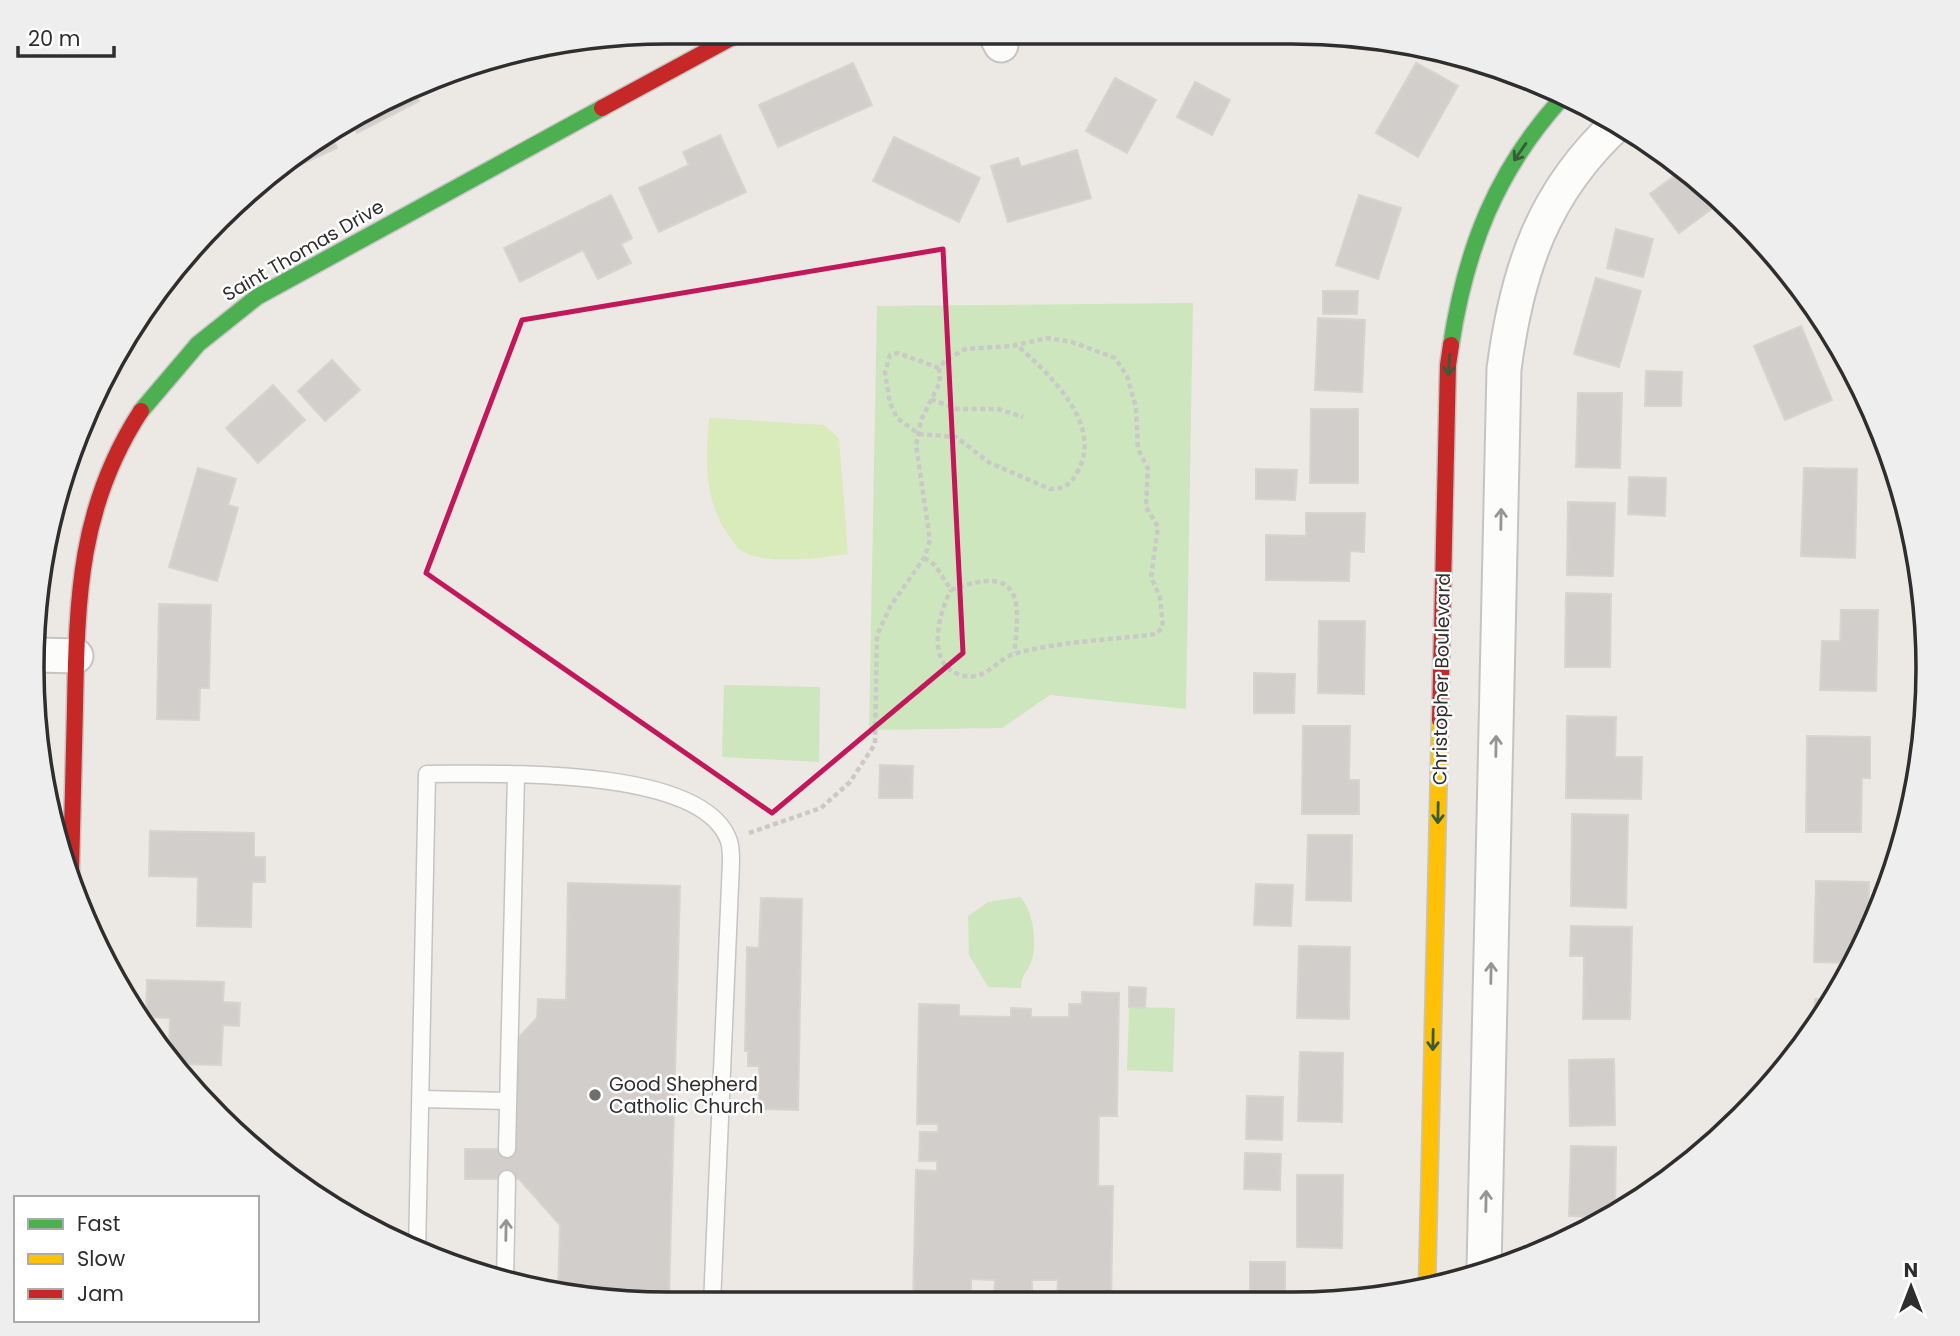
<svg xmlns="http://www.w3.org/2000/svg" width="1960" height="1336" viewBox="0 0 1960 1336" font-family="Poppins,sans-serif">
  <rect width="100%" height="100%" fill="#ece8e4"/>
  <g fill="#cee6be">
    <path d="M1193 303 1186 709 1050 695 1002 728 869 730 877 306Z"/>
    <path d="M724 685 820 687 819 762 722 757Z"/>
    <path d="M1020 897C1033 909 1038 945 1031 962 1027 973 1021 975 1021 988L988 987 969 955 968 916 988 902Z"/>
    <path d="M1129 1007 1175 1008 1173 1072 1127 1070Z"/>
  </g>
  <path fill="#d9eabb" d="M709 418 824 425 839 438 848 554C821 558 764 566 740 550 737 548 733 541 730 537 703 501 706 461 709 418Z"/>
  <g fill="#d1cecb" stroke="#d7d4d0" stroke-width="2">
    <path d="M513 52 459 73 503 53Z"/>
    <path d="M853 63 872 105 778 147 759 105Z"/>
    <path d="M1416 63 1458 86 1418 157 1376 133Z"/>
    <path d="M1115 78 1156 100 1127 153 1086 131Z"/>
    <path d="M1195 82 1230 100 1212 135 1177 117Z"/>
    <path d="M415 93 419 101 357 133 351 122Z"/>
    <path d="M330 132 337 148 271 178 315 139Z"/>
    <path d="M720 135 746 192 659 232 639 188 689 165 683 152Z"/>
    <path d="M894 137 980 178 959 222 873 181Z"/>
    <path d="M1077 150 1091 198 1008 222 991 166 1018 158 1021 167Z"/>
    <path d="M1681 171 1721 202 1679 233 1650 194Z"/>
    <path d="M611 195 632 238 621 244 631 263 598 279 583 250 520 282 504 248Z"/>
    <path d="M1359 195 1401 208 1378 279 1336 265Z"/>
    <path d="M1616 229 1653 239 1643 277 1607 268Z"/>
    <path d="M1596 278 1641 291 1619 367 1574 354Z"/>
    <path d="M1323 291H1358L1357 314H1323Z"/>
    <path d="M1318 318 1365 320 1362 392 1315 390Z"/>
    <path d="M1801 326 1832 400 1785 420 1754 346Z"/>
    <path d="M332 360 360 390 325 421 298 391Z"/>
    <path d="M1646 371 1682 372 1681 406H1645Z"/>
    <path d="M273 385 305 420 258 463 226 428Z"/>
    <path d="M1578 393H1622L1620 468 1576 467Z"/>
    <path d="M1311 409H1358V483H1310Z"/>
    <path d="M198 468 236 479 228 505 238 508 217 581 169 567Z"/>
    <path d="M1804 468 1857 469 1855 558 1801 556Z"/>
    <path d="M1256 469 1297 470 1295 500 1256 499Z"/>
    <path d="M1629 477 1666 478 1665 516 1628 514Z"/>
    <path d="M1568 502 1615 503 1613 576 1567 575Z"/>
    <path d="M1306 513H1365L1364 552 1350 551 1349 581 1266 580V535L1306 536Z"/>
    <path d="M1566 593 1611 594 1610 667H1565Z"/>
    <path d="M159 604 211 605 209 688H200L199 720 157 719Z"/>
    <path d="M1841 610H1878L1876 691 1820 690 1822 641H1840Z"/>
    <path d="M1319 621H1365L1364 694 1318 693Z"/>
    <path d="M1254 673 1295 674 1294 713H1254Z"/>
    <path d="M1567 716 1616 717 1615 757H1642L1641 799 1566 798Z"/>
    <path d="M1303 726H1350L1349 780H1359V814H1302Z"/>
    <path d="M1807 736 1870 737V778H1862L1861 832H1806Z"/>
    <path d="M880 765 913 766 912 798H879Z"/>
    <path d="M1572 814 1628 815 1626 908 1571 906Z"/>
    <path d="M150 831 254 833V857H265V882H252L251 927 197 926 198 877 149 876Z"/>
    <path d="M1308 835H1352L1351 901 1306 900Z"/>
    <path d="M1816 881 1869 882 1868 934 1853 963 1814 962Z"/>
    <path d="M568 883 680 886 669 1297 558 1294 560 1225 519 1179H465V1149H515V1041L537 1018 538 999 566 1000Z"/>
    <path d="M1256 884 1293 885 1291 926 1254 925Z"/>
    <path d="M761 898 802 899 798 1110 759 1109V1066H748V1051H745L747 947 759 948Z"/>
    <path d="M1571 926 1632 927 1630 1019H1583L1584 956H1570Z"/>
    <path d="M1299 946 1350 947 1349 1019 1297 1018Z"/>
    <path d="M147 980 224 982 223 1002 240 1003 239 1026 223 1025 221 1065 179 1064 169 1050 170 1018 146 1017Z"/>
    <path d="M1129 987 1146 988 1145 1008 1129 1007Z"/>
    <path d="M1082 992 1119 993 1117 1116H1099L1098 1186H1113L1111 1304H1057L1058 1280H1032V1304H994L995 1280 971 1279V1304H913L916 1170 937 1171V1161H919L920 1132H938V1124H917L919 1004 959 1005V1016L1011 1017V1008L1031 1009V1017H1069V1004H1082Z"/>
    <path d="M1815 999H1833L1814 1030Z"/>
    <path d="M1300 1052 1343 1053 1342 1122 1298 1121Z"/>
    <path d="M1614 1059 1615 1125 1570 1126 1569 1060Z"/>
    <path d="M1247 1096 1283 1097 1282 1140 1246 1139Z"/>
    <path d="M1571 1146 1616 1147 1615 1209 1604 1217 1569 1216Z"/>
    <path d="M1245 1153 1281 1154 1280 1190 1244 1189Z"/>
    <path d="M1297 1175H1343L1342 1248 1297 1247Z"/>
    <path d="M1250 1262H1285V1294L1250 1293Z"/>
    <path d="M1298 1292 1345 1293 1344 1299 1298 1304Z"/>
  </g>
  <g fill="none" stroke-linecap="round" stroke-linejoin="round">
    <g stroke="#c5c4c5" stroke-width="19">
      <g id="lane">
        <path d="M422 1099 508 1101"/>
        <path d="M507 1149 516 775"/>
        <path d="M417 1252 427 774C494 774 703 765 729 841 731 847 731 856 731 862L712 1304"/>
        <path d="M505 1281 507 1179"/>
      </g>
    </g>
    <g stroke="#c5c4c5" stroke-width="37">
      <g id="street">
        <path d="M994 32 1001 45"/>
        <path d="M39 655 76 656"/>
        <path d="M1484 1269 1504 369C1517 270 1543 192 1618 123"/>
      </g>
    </g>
    <g stroke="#c5c4c5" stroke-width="19">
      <g id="fast">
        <path d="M1451 345C1466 248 1496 171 1562 98"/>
        <path d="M141 411 198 344 257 297 602 108"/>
      </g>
    </g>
    <g stroke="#c5c4c5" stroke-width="19">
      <path id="slow" d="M1427 1288 1440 720"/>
    </g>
    <g stroke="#c5c4c5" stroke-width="19">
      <g id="jam">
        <path d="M602 108 742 32"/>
        <path d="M1440 720 1448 365 1451 345"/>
        <path d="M71 872C72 817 74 762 75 707 77 597 79 506 141 411"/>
      </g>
    </g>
    <g stroke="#c9c9c8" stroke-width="4.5" stroke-dasharray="5 3.5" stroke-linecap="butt">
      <path d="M939 368 898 353 890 355 885 372 890 403 897 418 919 434 956 437 990 463 1050 489C1066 489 1072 483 1079 469 1102 423 1049 374 1018 346"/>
      <path d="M931 399 957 409H998L1023 417"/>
      <path d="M924 558 935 565 951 590C1018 565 1022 594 1014 653"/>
      <path d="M749 833 821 808 850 782 875 744 877 635 890 607 924 558 930 540 916 445 921 420 940 382 939 368 945 361 965 349 1012 346 1047 338 1072 342 1115 358 1127 376 1136 407 1138 449 1148 469 1146 507 1158 527 1151 577 1160 597 1163 627 1156 634C1110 640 1063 641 1017 653 998 657 988 680 965 676 924 669 938 614 951 590"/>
    </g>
    <use href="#lane" stroke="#fcfcfb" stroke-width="16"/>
    <use href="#street" stroke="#fcfcfb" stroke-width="33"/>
    <use href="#fast" stroke="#4caf50" stroke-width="16"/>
    <use href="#slow" stroke="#ffc107" stroke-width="16"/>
    <use href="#jam" stroke="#c62828" stroke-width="16"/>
  </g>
  <defs><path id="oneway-shaft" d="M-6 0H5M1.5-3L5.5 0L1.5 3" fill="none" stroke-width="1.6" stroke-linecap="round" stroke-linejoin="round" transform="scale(1.75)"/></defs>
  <g stroke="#385b3a">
    <use href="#oneway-shaft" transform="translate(1520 152) rotate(125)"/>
    <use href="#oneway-shaft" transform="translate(1449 365) rotate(94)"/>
    <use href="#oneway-shaft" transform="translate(1438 813) rotate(91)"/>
    <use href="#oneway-shaft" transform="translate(1433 1040) rotate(91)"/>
  </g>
  <g stroke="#959594">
    <use href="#oneway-shaft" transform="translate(1501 519) rotate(-89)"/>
    <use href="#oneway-shaft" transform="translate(1496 746) rotate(-89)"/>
    <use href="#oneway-shaft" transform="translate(1491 973) rotate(-89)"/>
    <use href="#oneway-shaft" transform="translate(1486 1201) rotate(-89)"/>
    <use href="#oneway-shaft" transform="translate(506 1230) rotate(-89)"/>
  </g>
  <path fill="none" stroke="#c2185b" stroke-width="5" stroke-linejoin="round" d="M943 249 963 653 772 813 426 573 522 320Z"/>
  <circle fill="#706f6e" stroke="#fff" stroke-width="2.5" cx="595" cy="1095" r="7"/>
  <g text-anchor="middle" stroke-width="5" stroke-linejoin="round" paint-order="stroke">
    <g font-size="19" fill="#2e2e2e" stroke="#fff">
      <text transform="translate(303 250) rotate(-30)" y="7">Saint Thomas Drive</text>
      <text transform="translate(1441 679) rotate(-89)" y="7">Christopher Boulevard</text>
    </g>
    <g font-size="19" fill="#2e2e2e" stroke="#fff" text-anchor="start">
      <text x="609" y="1091">Good Shepherd<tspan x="609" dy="22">Catholic Church</tspan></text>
    </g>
  </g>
  <path d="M0 0H1960V1336H0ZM668 44H1292A624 624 0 0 1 1916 668V668A624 624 0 0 1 1292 1292H668A624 624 0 0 1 44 668V668A624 624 0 0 1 668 44Z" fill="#eee" fill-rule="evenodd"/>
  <path fill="none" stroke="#2e2e2e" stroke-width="3.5" d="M668 44H1292A624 624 0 0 1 1916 668V668A624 624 0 0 1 1292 1292H668A624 624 0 0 1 44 668V668A624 624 0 0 1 668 44Z"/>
  <rect x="14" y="1196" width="245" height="126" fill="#ffffff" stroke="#ababab" stroke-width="2"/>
  <rect x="28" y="1219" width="35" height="10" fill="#4caf50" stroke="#ababab" stroke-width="2"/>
  <text x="77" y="1231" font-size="21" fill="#2e2e2e">Fast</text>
  <rect x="28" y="1254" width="35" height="10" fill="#ffc107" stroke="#ababab" stroke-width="2"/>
  <text x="77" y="1266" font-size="21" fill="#2e2e2e">Slow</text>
  <rect x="28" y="1289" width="35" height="10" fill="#c62828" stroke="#ababab" stroke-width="2"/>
  <text x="77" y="1301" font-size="21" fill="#2e2e2e">Jam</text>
  <g transform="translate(1911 1287)" stroke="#ffffff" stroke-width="5" paint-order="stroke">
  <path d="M0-5L12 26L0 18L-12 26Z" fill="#2e2e2e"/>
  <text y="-10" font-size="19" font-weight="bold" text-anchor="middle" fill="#2e2e2e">N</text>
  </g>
  <path d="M18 46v10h96v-10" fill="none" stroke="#2e2e2e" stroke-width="3.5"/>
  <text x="28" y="46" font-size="21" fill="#2e2e2e" stroke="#ffffff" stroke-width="5" paint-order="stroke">20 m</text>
</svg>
